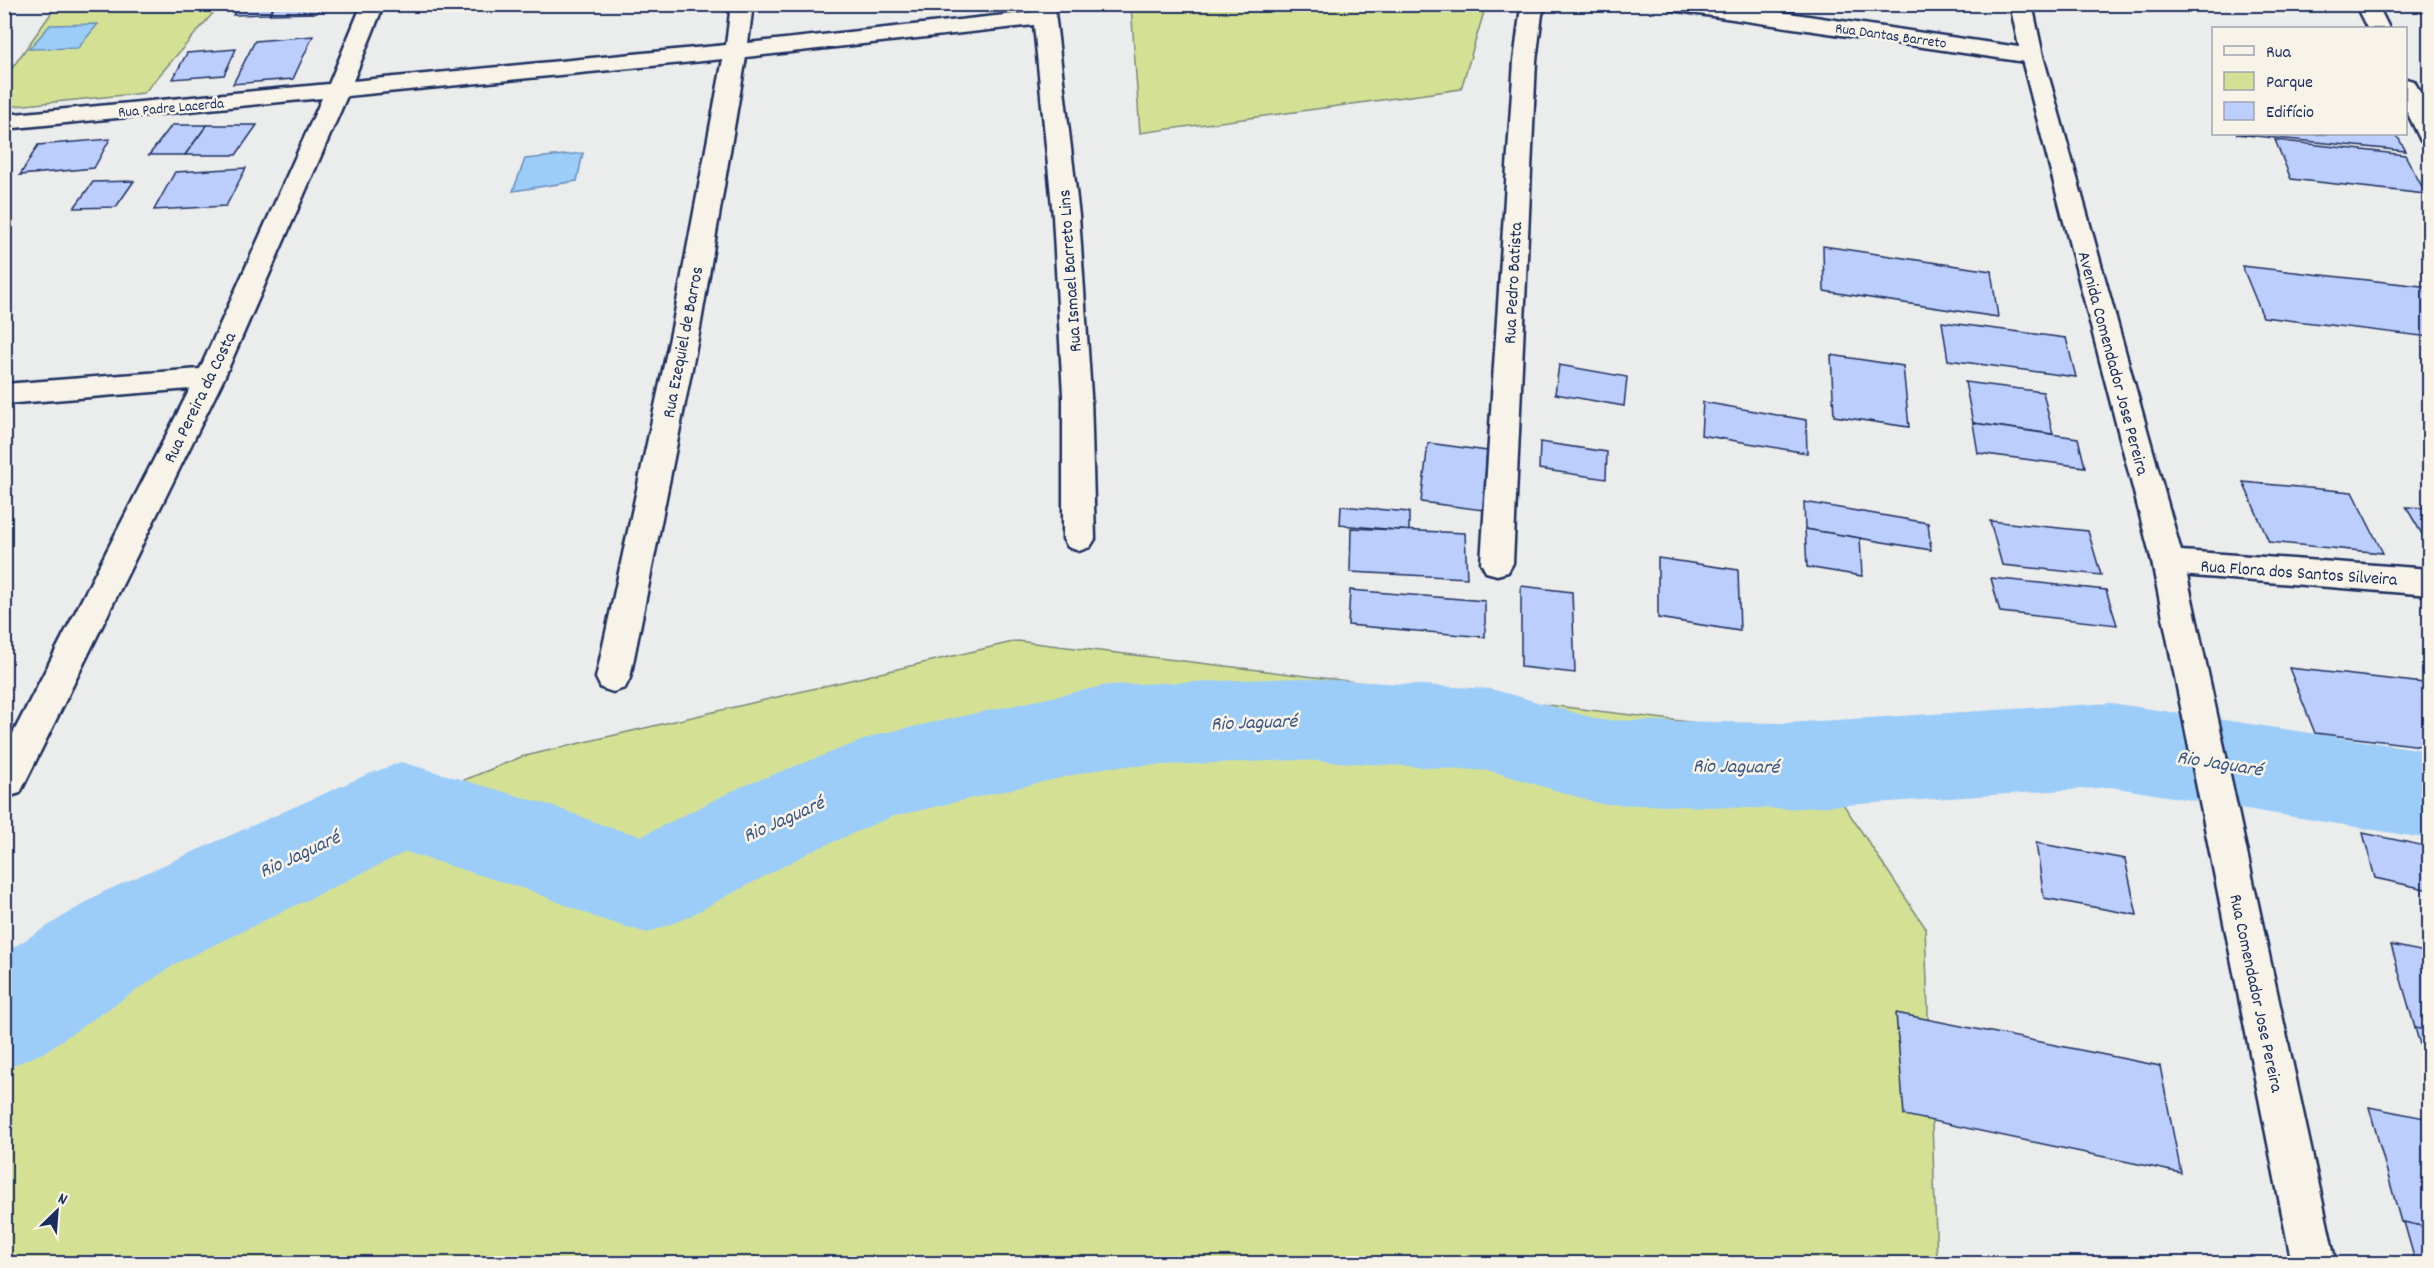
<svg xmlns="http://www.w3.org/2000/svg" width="2434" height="1268" viewBox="0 0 2434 1268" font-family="Dekko,sans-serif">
  <rect width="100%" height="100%" fill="#ebecec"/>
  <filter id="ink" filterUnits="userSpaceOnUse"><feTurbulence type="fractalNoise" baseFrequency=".0167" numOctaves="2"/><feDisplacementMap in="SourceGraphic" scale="12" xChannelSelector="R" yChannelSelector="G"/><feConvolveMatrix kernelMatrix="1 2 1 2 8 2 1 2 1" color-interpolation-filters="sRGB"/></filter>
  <g filter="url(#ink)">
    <g fill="#d4e194" stroke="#788879" stroke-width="1.5">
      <path d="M57 5H220L144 93 5 107V78Z"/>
      <path d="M1131 5V4L1486 5 1461 89 1140 133Z"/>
      <path d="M1017 641 1797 735 1925 927 1937 1263 5 1264V966L521 757Z"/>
    </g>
    <g fill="#9ccdf9" stroke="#688ebb" stroke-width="1.5">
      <path d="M98 24 78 48 29 49 50 25Z"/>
      <path d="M583 153 577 181 513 191 525 159Z"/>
    </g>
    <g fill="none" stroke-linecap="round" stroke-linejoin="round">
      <path fill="#688ebb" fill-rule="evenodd" d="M139 920 145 922 148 928 145 934 71 999 4 1043V1023L59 987 133 922Z"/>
      <path fill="#9ccdf9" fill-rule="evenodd" d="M1300 678 1491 689 1601 720 1786 723 2111 703 2430 751V839L2111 787 1786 809 1601 804 1491 771 1300 760 1108 767 891 817 810 852 684 919 647 933 600 919 531 891 406 852 177 963 43 1053 4 1069V953L101 893 366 775 401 762 553 806 608 827 642 836 738 788 879 734 1108 685Z"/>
    </g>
    <g fill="#bccefe" stroke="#1b2f5e" stroke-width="1.5">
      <path d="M240 4H276L269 14 233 15Z"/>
      <path d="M276 4H322L317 13 269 14Z"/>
      <path d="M313 36 293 79 233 84 255 41Z"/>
      <path d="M236 49 224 75 173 79 187 53Z"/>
      <path d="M172 125H207L185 155H149Z"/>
      <path d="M207 125H257L236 155H185Z"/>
      <path d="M2236 134H2396L2406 151Z"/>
      <path d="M110 139 94 168 20 175 38 145Z"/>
      <path d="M2275 140 2405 155 2426 194 2291 179Z"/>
      <path d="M246 168 226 206 154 210 175 172Z"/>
      <path d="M134 181 116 207 74 208 93 182Z"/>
      <path d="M1823 246 1991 271 1998 317 1824 291Z"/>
      <path d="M2242 266 2430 287V337L2263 317Z"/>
      <path d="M1942 322 2066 338 2076 377 1948 360Z"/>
      <path d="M1831 355 1903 366 1909 427 1834 416Z"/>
      <path d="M1559 365 1627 377 1624 406 1555 394Z"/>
      <path d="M1965 382 2043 392 2053 434 1973 423Z"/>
      <path d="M1703 402 1806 420 1807 453 1701 435Z"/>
      <path d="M1973 423 2078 438 2085 467 1978 453Z"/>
      <path d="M1540 442 1607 452 1606 479 1539 469Z"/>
      <path d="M1428 443 1487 451 1483 510 1421 502Z"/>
      <path d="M2243 482 2352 492 2383 553 2269 542Z"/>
      <path d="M1804 502 1928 523 1931 550 1805 529Z"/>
      <path d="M1341 506 1409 512V531L1340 525Z"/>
      <path d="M2406 507 2430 508V547L2429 546Z"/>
      <path d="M1990 521 2088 531 2101 575 2002 565Z"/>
      <path d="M1351 528 1465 533 1467 578 1350 572Z"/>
      <path d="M1805 529 1860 538 1862 576 1807 567Z"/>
      <path d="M1658 558 1738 570 1740 631 1658 618Z"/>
      <path d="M1991 578 2106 590 2117 625 2000 612Z"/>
      <path d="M1521 586 1572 592 1575 673 1521 667Z"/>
      <path d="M1350 590 1485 601V637L1348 625Z"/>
      <path d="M2289 668 2424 683 2430 695V747L2315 733Z"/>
      <path d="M2363 833 2430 847V890L2375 878Z"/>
      <path d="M2036 843 2125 859 2137 915 2044 898Z"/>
      <path d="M2391 945 2430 953V1031L2415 1028Z"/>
      <path d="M1896 1013 2160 1066 2181 1173 1904 1115Z"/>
      <path d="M2415 1028 2430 1031V1078Z"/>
      <path d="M2369 1107 2430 1119V1228L2401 1222Z"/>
      <path d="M2404 1222 2430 1228V1264H2416Z"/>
    </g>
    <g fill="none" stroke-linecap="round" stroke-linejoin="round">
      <g stroke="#1b2f5e" stroke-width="5">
        <g id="minor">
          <path d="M362 4H384L353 81 726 45 731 4H753L748 43 1033 12 1032 4H1054L1079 216 1091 395 1095 539 1090 547 1079 551 1068 547 1063 539V395L1053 216 1034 25 746 57 700 328 630 678 625 688 613 692 601 688 596 678 672 328 723 59 347 96 224 378 20 793 4 798V751L190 389 4 404V384L200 369 322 98 4 129V115L329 84Z"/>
          <path d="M1526 4H1548L1542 14 1536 61 1513 563 1508 572 1497 575 1486 572 1481 563 1514 61 1520 14Z"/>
          <path d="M1667 4H1726L2032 49 2040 51 2043 56 2040 61 2032 63 1678 11 1670 9Z"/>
          <path d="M2355 4H2377L2389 28H2367Z"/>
          <path d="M2406 79 2414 81 2430 110V143L2421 141 2406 110Z"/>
          <path d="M2168 550 2430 569V595L2168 574 2157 571 2152 562 2157 553Z"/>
        </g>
      </g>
      <g stroke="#1b2f5e" stroke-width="5">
        <path id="tertiary" d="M2010 4H2032L2043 56 2184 562 2336 1264H2292L2152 562 2021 56Z"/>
      </g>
      <use href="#minor" fill="#f7f3e8" fill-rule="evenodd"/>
      <use href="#tertiary" fill="#f7f3e8" fill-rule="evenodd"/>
    </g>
  </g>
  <g text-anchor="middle" stroke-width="5" stroke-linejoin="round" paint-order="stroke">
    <g font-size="15" fill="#1b2f5e" stroke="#f7f3e8">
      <text transform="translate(1891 35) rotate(8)" y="5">Rua Dantas Barreto</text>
      <text transform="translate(171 107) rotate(-5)" y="5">Rua Padre Lacerda</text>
    </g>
    <g font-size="18" fill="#1b2f5e" stroke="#f7f3e8">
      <text transform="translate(1069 271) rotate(-94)" y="6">Rua Ismael Barreto Lins</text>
      <text transform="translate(1512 283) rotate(-87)" y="6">Rua Pedro Batista</text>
      <text transform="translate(682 342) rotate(-79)" y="6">Rua Ezequiel de Barros</text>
      <text transform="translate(2114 363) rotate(75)" y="6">Avenida Comendador Jose Pereira</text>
      <text transform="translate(199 397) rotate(-64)" y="6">Rua Pereira da Costa</text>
      <text transform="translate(2299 572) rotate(4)" y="6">Rua Flora dos Santos Silveira</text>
      <text transform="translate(2257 993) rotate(78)" y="6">Rua Comendador Jose Pereira</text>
    </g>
    <g font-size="20" font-style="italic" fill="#3b5685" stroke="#f7f3e8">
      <text transform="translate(1254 721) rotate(-2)" y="7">Rio Jaguaré</text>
      <text transform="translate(2220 762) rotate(9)" y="7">Rio Jaguaré</text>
      <text transform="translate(1736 765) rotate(1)" y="7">Rio Jaguaré</text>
      <text transform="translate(783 818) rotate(-24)" y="7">Rio Jaguaré</text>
      <text transform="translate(299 853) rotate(-25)" y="7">Rio Jaguaré</text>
    </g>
  </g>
  <rect width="2434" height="1268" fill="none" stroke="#f7f3e8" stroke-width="24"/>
  <rect x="12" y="12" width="2410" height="1244" fill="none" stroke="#1b2f5e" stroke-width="2" filter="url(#ink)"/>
  <rect x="2212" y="27" width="195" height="108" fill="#f7f3e8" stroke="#9fa5b1" stroke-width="1.5"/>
  <rect x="2224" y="46" width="30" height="9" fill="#f7f3e8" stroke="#9fa5b1" stroke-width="1.5"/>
  <text x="2266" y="57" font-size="18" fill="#1b2f5e">Rua</text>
  <rect x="2224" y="72" width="30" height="18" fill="#d4e194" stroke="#9fa5b1" stroke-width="1.5"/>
  <text x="2266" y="87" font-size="18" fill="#1b2f5e">Parque</text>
  <rect x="2224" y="102" width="30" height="18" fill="#bccefe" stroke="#9fa5b1" stroke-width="1.5"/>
  <text x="2266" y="117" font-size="18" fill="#1b2f5e">Edifício</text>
  <g transform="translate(57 1211) rotate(25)" stroke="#f7f3e8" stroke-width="4.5" paint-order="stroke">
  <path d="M0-4.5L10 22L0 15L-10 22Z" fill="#1b2f5e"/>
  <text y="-9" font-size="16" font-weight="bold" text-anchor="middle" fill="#1b2f5e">N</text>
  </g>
</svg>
